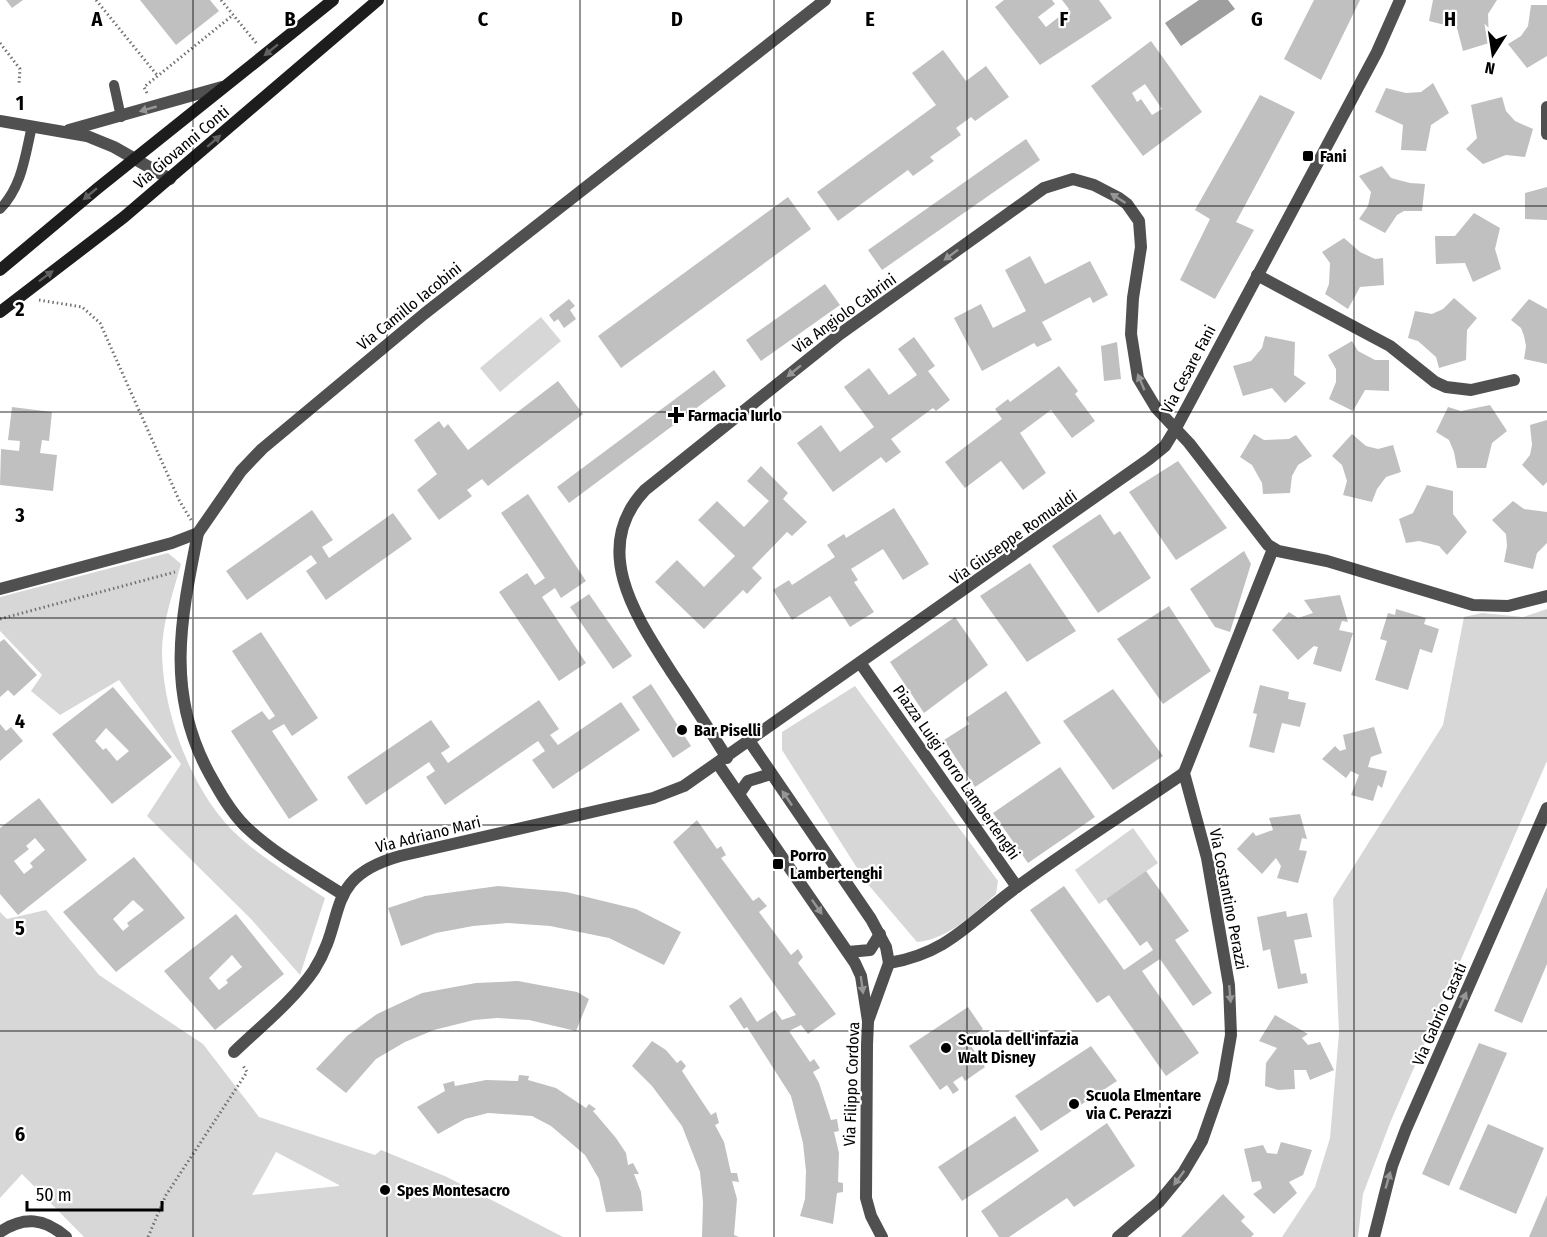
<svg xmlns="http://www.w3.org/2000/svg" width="1547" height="1237" viewBox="0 0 1547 1237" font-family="'Fira Sans Condensed',sans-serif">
  <rect width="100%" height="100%" fill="#fff"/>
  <g fill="#d7d7d7" fill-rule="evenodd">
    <path d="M541 317 561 341 500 392 480 368Z"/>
    <path d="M168 553 181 564C173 593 162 623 162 653 163 713 191 789 233 831 260 857 294 877 325 898L300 975 251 919 147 816 181 764 119 680 60 715 31 691 42 675 0 631V597Z"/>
    <path d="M1547 609V761L1390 1123 1363 1194 1358 1237H1282L1315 1187 1330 1138 1339 1033 1333 899 1443 725 1464 617 1482 613 1523 617Z"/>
    <path d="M855 686 998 881 996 894C973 914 949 939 917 942L866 882 782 750V732Z"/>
    <path d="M1133 828 1158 863 1099 904 1075 870Z"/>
    <path d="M46 910 99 975 203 1044 259 1117 375 1155 381 1150 447 1177 563 1237H84L22 1174 0 1198V912L7 919ZM276 1152 339 1185V1186L252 1195Z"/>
  </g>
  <path fill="#9e9e9e" d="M1199 0H1228L1235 9 1181 46 1165 23Z"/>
  <g fill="#c0c0c0" fill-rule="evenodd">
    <path d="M6 0H23L12 8Z"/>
    <path d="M140 0H210L219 11 176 45Z"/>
    <path d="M1004 0H1052L1055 4 1038 17 1046 27 1069 9 1062 0H1099L1112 18 1040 65 995 7Z"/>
    <path d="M1314 0H1360L1321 80 1284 59Z"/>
    <path d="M1433 0H1497L1488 14 1489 43 1463 51 1457 28 1429 21Z"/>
    <path d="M1531 5H1547V56L1527 68 1508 44 1521 36 1528 26Z"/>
    <path d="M1151 41 1202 112 1143 156 1091 86ZM1145 84 1162 109 1152 115 1141 99 1137 102 1132 93Z"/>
    <path d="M943 50 966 81 986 66 1009 97 975 121 971 117 956 128 961 135 930 157 934 161 913 176 908 170 838 221 817 192 936 105 912 73Z"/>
    <path d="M1433 83 1449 113 1431 125 1426 151 1401 150 1403 125 1375 112 1386 88 1406 93 1421 92Z"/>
    <path d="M1260 95 1295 112 1236 222 1254 230 1215 299 1180 280 1210 219 1195 210Z"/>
    <path d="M1502 97 1506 111 1515 121 1533 129 1525 157 1506 155 1483 164 1466 149 1477 138 1471 105Z"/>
    <path d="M1026 139 1040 160 882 270 868 250Z"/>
    <path d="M1382 166 1391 178 1410 183 1425 184 1422 211H1404L1397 215 1385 233 1359 219 1368 206 1371 192 1359 176Z"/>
    <path d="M1547 187V220L1525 219V193Z"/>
    <path d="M788 197 811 229 621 368 598 336Z"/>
    <path d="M1474 213 1500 228 1495 249 1501 269 1473 282 1465 263 1436 264 1435 236H1455Z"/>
    <path d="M1344 238 1360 252 1375 259 1383 258 1384 285 1360 287 1348 309 1325 294 1329 284 1330 263 1322 252Z"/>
    <path d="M1030 256 1045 284 1090 261 1108 295 1093 303 1090 297 1042 322 1052 340 1037 347 1034 343 982 371 954 318 981 304 993 328 1026 311 1005 270Z"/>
    <path d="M825 284 840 305 761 361 746 340Z"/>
    <path d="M1454 298 1477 318 1467 330 1466 360 1439 368 1436 357 1418 341 1408 338 1415 311 1432 314 1443 309Z"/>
    <path d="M569 299 575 306 570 310 576 319 564 328 558 319 554 322 549 315Z"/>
    <path d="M1529 299 1547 309V364L1524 359 1526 346 1524 336 1521 328 1511 320Z"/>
    <path d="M1265 336 1295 342 1294 375 1306 383 1285 403 1272 388 1243 396 1233 366 1251 361 1262 348Z"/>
    <path d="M914 337 935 366 928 371 950 400 936 411 933 408 891 439 901 452 886 463 881 457 833 492 797 443 821 425 840 452 874 427 844 387 869 368 889 395 917 375 898 349Z"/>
    <path d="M1352 341 1358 351 1375 360H1389V391L1365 390 1353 411 1329 399 1336 382V369L1328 355Z"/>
    <path d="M1117 342 1121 379 1104 381 1101 346Z"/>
    <path d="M1059 366 1078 391 1075 394 1095 421 1072 438 1051 410 1020 433 1046 473 1023 490 1001 461 965 488 945 462 1002 419 995 409 1008 399 1010 402Z"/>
    <path d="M714 370 726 386 569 503 557 487Z"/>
    <path d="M558 381 583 414 488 486 482 479 467 490 472 496 439 520 417 490 437 474 414 440 439 421 444 428 448 424 468 450Z"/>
    <path d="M1490 405 1507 431 1492 443 1486 468H1457L1454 452 1449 440 1436 432 1448 407 1461 411Z"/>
    <path d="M12 407 52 412 49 441 42 440 40 453 57 455 53 491 0 485 1 449 19 451 20 441 8 440Z"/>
    <path d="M1547 420V482L1543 486 1522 465 1530 455 1532 445 1530 425Z"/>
    <path d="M1254 434 1264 440 1289 439 1296 435 1312 456 1298 465 1292 476 1290 493 1263 494 1262 483 1252 465 1240 457Z"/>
    <path d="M1352 434 1366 446 1378 449 1393 445 1401 472 1386 477 1377 489 1372 502 1343 495 1347 481 1342 465 1332 456Z"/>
    <path d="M1178 461 1227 528 1176 560 1129 492Z"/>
    <path d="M761 466 788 493 783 499 807 522 792 536 787 532 752 568 762 578 747 594 743 590 704 629 655 582 677 560 704 587 735 556 698 520 717 501 744 527 769 501 747 481Z"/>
    <path d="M1427 485 1453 491V514L1467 532 1447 555 1439 546 1419 541 1406 543 1399 519 1413 513Z"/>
    <path d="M528 494 586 581 561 598 555 588 542 597 586 663 559 681 499 592 527 573 535 585 545 578 501 513Z"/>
    <path d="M1513 501 1524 509 1547 512V543L1537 553 1533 569 1504 562 1507 546 1506 534 1492 520Z"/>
    <path d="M894 508 929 564 903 580 883 549 851 569 858 580 854 582 874 612 850 627 830 596 792 620 773 590 789 580 792 585 835 557 827 545 844 534 846 538Z"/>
    <path d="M312 510 333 540 322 547 329 558 393 513 412 539 326 600 306 571 317 563 311 555 247 600 226 571Z"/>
    <path d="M1100 514 1114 535 1120 531 1151 578 1098 613 1052 546Z"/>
    <path d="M1244 551 1251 564 1230 632 1215 627 1190 589Z"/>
    <path d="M1030 563 1076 631 1027 662 980 596Z"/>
    <path d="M589 594 632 656 613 669 570 607Z"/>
    <path d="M1340 595 1348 622 1342 621 1339 630 1353 633 1341 672 1313 664 1318 647 1314 646 1298 660 1272 630 1289 612 1298 618 1313 613 1304 600Z"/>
    <path d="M1169 606 1211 671 1163 704 1117 639Z"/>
    <path d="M1396 609 1426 618 1424 624 1439 629 1432 653 1420 649 1408 690 1375 680 1387 641 1380 639 1388 613 1395 615Z"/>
    <path d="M955 617 988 665 924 713 890 662Z"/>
    <path d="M261 632 318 718 292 736 284 724 272 731 318 800 289 819 231 731 262 711 269 720 275 716 232 651Z"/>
    <path d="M4 639 37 675 14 696 8 690 0 697V642Z"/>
    <path d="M651 684 691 746 673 758 632 697Z"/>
    <path d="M1260 685 1289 692 1288 699 1306 703 1300 727 1282 723 1274 753 1249 747 1257 714 1253 713Z"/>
    <path d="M113 687 172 757 112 804 52 734ZM106 728 129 751 117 761 106 748 103 750 95 741Z"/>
    <path d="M1113 689 1163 756 1113 790 1063 721Z"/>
    <path d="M1006 691 1041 743 975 787 944 740 969 724 966 718Z"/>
    <path d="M539 700 559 729 550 735 558 745 621 702 640 730 553 789 532 760 545 751 538 741 445 805 426 777 435 771 429 762 366 805 347 777 431 720 450 747 441 753 448 763Z"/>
    <path d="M0 724 6 731 11 727 23 741 0 761Z"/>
    <path d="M1374 727 1382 753 1371 757 1368 767 1387 771 1382 788 1378 785 1373 801 1351 795 1359 775 1351 771 1346 778 1322 759 1335 746 1340 751 1346 749 1343 735Z"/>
    <path d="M1060 767 1095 817 1028 863 993 813Z"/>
    <path d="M39 798 87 860 18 915 0 894V828ZM35 838 45 850 30 863 33 867 24 874 14 861 29 849 26 846Z"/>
    <path d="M1300 814 1307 839 1302 838 1299 850 1307 851 1298 883 1277 878 1281 866 1276 858 1262 874 1237 849 1253 832 1256 836 1273 830 1269 818Z"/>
    <path d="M697 820 717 849 721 846 726 855 721 858 753 901 759 897 767 906 759 912 791 955 798 949 803 957 798 963 836 1014 808 1034 801 1025 789 1031 810 1062 814 1059 820 1068 813 1072 819 1083 831 1120 837 1119 839 1131 834 1132 839 1153 838 1182 843 1183V1192L837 1193 833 1224 800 1216 805 1199 806 1171 803 1143 791 1096 747 1027 744 1029 729 1006 741 997 757 1022 775 1010 782 1020 796 1015 673 842Z"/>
    <path d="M134 857 185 918 116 972 63 912ZM133 900 144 910 127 923 129 926 123 931 113 919Z"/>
    <path d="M1146 871 1189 931 1175 940 1212 993 1193 1006 1160 959 1142 971 1199 1053 1166 1076 1109 995 1097 1003 1030 910 1064 886 1124 970 1153 950 1147 941 1140 946 1106 899Z"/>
    <path d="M498 886 566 892 636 909 681 932 664 965 609 938 550 926 508 923 473 926 436 933 401 946 388 908 425 896Z"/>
    <path d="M1547 887V964L1522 1023 1494 1011Z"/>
    <path d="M1286 911 1287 917 1307 913 1312 937 1294 940 1301 974 1306 973 1308 983 1278 989 1270 949 1263 951 1257 917Z"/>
    <path d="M236 914 284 974 215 1030 164 971ZM232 955 242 967 226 980 228 983 219 990 209 978Z"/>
    <path d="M518 981 577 992 589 999 576 1031 529 1020 497 1018 474 1020 434 1030 405 1042 376 1059 346 1093 316 1069 347 1036 377 1014 422 993 476 983Z"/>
    <path d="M968 1007 983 1029 967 1040 985 1067 965 1081 962 1076 953 1082 959 1090 953 1094 947 1085 940 1090 909 1046Z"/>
    <path d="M1275 1015 1308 1034 1302 1038 1308 1045 1320 1042 1334 1070 1310 1080 1306 1070H1294L1295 1089 1278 1090 1265 1086 1266 1063 1277 1048 1259 1041Z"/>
    <path d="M652 1041 666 1050 677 1063 681 1060 686 1066 682 1071 711 1115 716 1112 719 1123 715 1125 724 1142 731 1173H737L739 1182 732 1181 737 1199 734 1235 739 1237H702L703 1202 700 1172 682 1126 652 1086 632 1066Z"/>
    <path d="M1479 1043 1507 1053 1449 1186 1422 1174Z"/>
    <path d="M1091 1046 1117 1081 1041 1131 1015 1096Z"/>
    <path d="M519 1075 529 1076 528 1080 556 1088 586 1108 589 1104 596 1109 593 1111 616 1138 626 1153 628 1165 633 1163 639 1174H634L641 1192 643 1211 606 1212 599 1179 585 1155 551 1126 532 1116 488 1113 465 1119 438 1134 417 1107 445 1091 443 1084 454 1081 455 1086 486 1080 518 1081Z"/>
    <path d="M1015 1116 1039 1151 962 1201 938 1167Z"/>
    <path d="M1107 1123 1135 1166 1074 1207 1067 1198 1009 1237H999L981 1211Z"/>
    <path d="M1488 1124 1544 1148 1516 1214 1459 1189Z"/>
    <path d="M1281 1142 1312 1150 1303 1175 1289 1182 1297 1193 1274 1214 1253 1194 1262 1188 1260 1181 1252 1182 1244 1149 1263 1145 1267 1153 1277 1154Z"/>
    <path d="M1223 1194 1245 1217 1241 1221 1254 1234 1251 1237H1181Z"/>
    <path d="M1547 1195V1237H1529Z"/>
  </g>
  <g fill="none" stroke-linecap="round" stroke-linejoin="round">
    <g stroke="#727272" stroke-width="3" stroke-dasharray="1.5 3" stroke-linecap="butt">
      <path d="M96 0 157 75"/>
      <path d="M221 0 257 44"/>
      <path d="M0 43 20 69 19 84"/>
      <path d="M147 93 144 87 233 15"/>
      <path d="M39 300 82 307 100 323 179 500 191 520"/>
      <path d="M0 619 175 572"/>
      <path d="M148 1237 166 1195 247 1072 242 1064"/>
    </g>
    <g stroke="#505050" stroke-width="10">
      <path d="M114 85 121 117"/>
      <path d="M0 209C22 187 25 156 32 126"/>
    </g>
    <g stroke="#505050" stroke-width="12">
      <path d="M1547 107V134"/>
      <path d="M0 121 87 136 114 147 170 179"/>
      <path d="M69 130 222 87"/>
      <path d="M1257 275 1390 346 1435 382 1446 387 1471 390 1514 380"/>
      <path d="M198 533C181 618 165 692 209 773 219 791 230 811 245 826 273 853 309 873 342 894"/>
      <path d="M0 589 172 543 198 533 241 471 262 449 424 314 825 0"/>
      <path d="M861 664 1017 887"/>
      <path d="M750 742 871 919 886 947 889 963 868 1021 867 1045 866 1198 871 1216 882 1237"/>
      <path d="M727 758C709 729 691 701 672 673 637 618 589 549 645 490L840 334 1044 188 1073 179 1094 185 1119 198 1127 204 1139 221 1141 247 1133 298 1131 334 1138 378 1156 408 1189 443 1268 545 1278 551 1327 561 1473 605 1508 606 1547 596"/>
      <path d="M718 764 855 963 861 976 868 1021"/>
      <path d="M739 794 748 781 771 774"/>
      <path d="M848 952 870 950 880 934"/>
      <path d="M889 963C949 953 970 921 1017 887 1071 847 1129 811 1184 773"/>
      <path d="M234 1052C261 1026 293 1001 314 970 348 917 322 878 400 856L653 798 684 786 1149 459 1165 446 1176 428 1377 52 1400 0"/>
      <path d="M0 1232C24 1216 44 1218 66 1237"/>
      <path d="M1118 1237 1159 1202 1183 1173 1202 1141 1223 1081 1231 1035 1229 985 1207 858 1184 773 1273 549"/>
      <path d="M1374 1237 1392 1166 1406 1129 1547 808"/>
    </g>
    <g stroke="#1d1d1d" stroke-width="12">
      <path d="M0 270 98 188 333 0"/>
      <path d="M0 312 124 217 378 0"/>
    </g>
  </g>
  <defs><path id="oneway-solid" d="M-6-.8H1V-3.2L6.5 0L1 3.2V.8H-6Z" transform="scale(1.5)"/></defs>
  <g fill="#616161">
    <use href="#oneway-solid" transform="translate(271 50) rotate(141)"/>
    <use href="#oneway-solid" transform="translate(214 141) rotate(-41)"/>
    <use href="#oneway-solid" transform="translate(90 194) rotate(140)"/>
    <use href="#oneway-solid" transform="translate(46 276) rotate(-37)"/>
  </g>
  <g fill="#969696">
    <use href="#oneway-solid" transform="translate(148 109) rotate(164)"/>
    <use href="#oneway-solid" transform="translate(1118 198) rotate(-147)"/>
    <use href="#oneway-solid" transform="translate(951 255) rotate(143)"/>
    <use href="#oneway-solid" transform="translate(794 371) rotate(141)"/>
    <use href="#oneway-solid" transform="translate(1141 382) rotate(-113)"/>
    <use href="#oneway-solid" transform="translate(787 798) rotate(-124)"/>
    <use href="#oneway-solid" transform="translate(817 907) rotate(55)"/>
    <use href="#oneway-solid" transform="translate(862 985) rotate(82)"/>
    <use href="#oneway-solid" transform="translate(1230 994) rotate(85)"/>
    <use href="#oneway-solid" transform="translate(1463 1000) rotate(-66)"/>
    <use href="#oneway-solid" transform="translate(1179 1178) rotate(126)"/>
    <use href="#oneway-solid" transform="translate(1388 1180) rotate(-74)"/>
  </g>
  <path fill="none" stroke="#000" stroke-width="1.5" stroke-opacity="0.55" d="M193 0V1237M387 0V1237M580 0V1237M774 0V1237M967 0V1237M1160 0V1237M1354 0V1237M0 206H1547M0 412H1547M0 618H1547M0 825H1547M0 1031H1547"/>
  <g fill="#000" stroke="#fff" stroke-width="2">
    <rect x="1302" y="150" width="12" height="12" rx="3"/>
    <path d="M673 406h6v6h6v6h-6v6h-6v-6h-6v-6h6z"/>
    <circle cx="682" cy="730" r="6"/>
    <rect x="772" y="858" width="12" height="12" rx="3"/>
    <circle cx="946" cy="1048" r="6"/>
    <circle cx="1074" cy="1104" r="6"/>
    <circle cx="385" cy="1190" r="6"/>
  </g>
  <g text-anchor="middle" stroke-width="4.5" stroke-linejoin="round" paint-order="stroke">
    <g font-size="16" fill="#000" stroke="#fff">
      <text transform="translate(181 147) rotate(-40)" y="6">Via Giovanni Conti</text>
      <text transform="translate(409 306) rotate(-39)" y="6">Via Camillo Iacobini</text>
      <text transform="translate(844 313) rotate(-36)" y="6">Via Angiolo Cabrini</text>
      <text transform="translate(1188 369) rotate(-62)" y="6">Via Cesare Fani</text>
      <text transform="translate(1013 537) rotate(-35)" y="6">Via Giuseppe Romualdi</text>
      <text transform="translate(957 772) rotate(55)" y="6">Piazza Luigi Porro Lambertenghi</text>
      <text transform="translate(428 834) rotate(-14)" y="6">Via Adriano Mari</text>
      <text transform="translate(1229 899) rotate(79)" y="6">Via Costantino Perazzi</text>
      <text transform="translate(1439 1014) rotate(-66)" y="6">Via Gabrio Casati</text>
      <text transform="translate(851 1084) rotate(-88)" y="6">Via Filippo Cordova</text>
    </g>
    <g font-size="16" font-weight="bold" fill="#000" stroke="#fff" text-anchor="start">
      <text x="1320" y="162">Fani</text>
      <text x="688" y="421">Farmacia Iurlo</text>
      <text x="694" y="736">Bar Piselli</text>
      <text x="790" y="861">Porro<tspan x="790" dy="18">Lambertenghi</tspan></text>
      <text x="958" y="1045">Scuola dell'infazia<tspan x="958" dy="18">Walt Disney</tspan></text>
      <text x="1086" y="1101">Scuola Elmentare<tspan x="1086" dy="18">via C. Perazzi</tspan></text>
      <text x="397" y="1196">Spes Montesacro</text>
    </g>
  </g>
  <g font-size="20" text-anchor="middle" font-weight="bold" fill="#000" stroke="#fff" stroke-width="4.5" stroke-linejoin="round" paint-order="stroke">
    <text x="97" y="26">A</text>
    <text x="290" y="26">B</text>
    <text x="483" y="26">C</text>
    <text x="677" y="26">D</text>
    <text x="870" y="26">E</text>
    <text x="1064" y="26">F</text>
    <text x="1257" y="26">G</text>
    <text x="1450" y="26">H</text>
    <text x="20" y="110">1</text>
    <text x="20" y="316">2</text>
    <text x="20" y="522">3</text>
    <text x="20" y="728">4</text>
    <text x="20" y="935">5</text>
    <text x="20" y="1141">6</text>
  </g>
  <g transform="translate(1493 54) rotate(192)" stroke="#ffffff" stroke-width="4.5" paint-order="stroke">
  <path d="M0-4.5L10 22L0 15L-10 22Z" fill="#000000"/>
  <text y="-9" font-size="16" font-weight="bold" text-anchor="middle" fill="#000000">N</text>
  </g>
  <path d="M27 1201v9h135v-9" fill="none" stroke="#000000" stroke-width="3"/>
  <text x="36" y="1201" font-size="18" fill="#000000" stroke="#ffffff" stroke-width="4.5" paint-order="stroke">50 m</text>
</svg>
